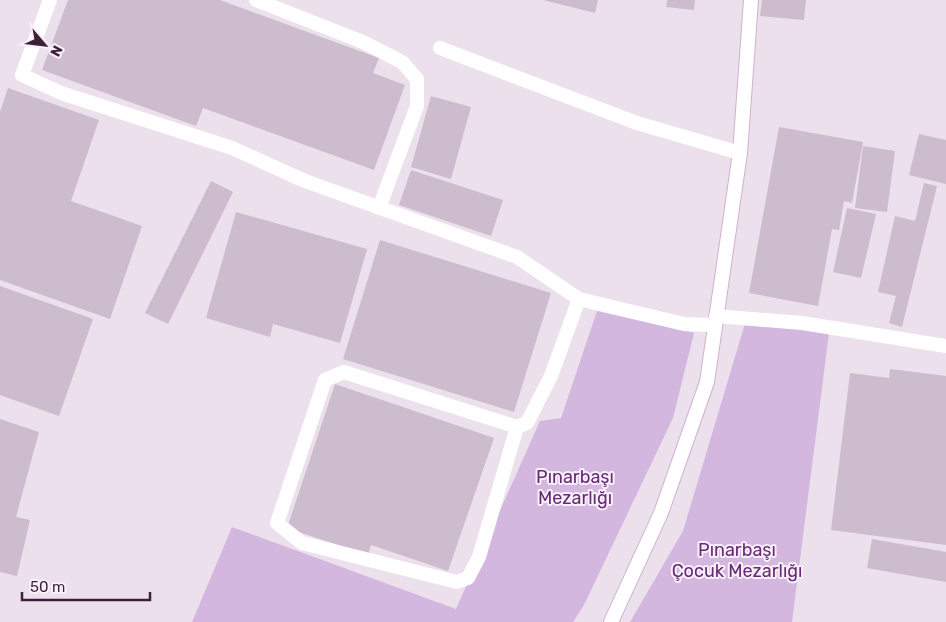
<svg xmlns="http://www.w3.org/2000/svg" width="946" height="622" viewBox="0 0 946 622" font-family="Rubik,sans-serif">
  <rect width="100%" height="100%" fill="#ece0ec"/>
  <g fill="#d3b7df">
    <path d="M597 311 694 333 673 418 584 605 573 622H192L232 527 456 609 540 421 561 418Z"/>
    <path d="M746 320 829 333 792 622H630L683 531Z"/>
  </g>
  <g fill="#ccbccd">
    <path d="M68 0H220L379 58 373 73 405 85 374 170 203 108 196 126 42 70Z"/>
    <path d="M543 0H598L595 13Z"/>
    <path d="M667 0H695L694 10 666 7Z"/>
    <path d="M762 0H806L804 20 760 16Z"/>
    <path d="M8 88 99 120 71 201 142 226 110 319 0 280V112Z"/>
    <path d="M431 96 471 107 451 179 411 167Z"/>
    <path d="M779 127 863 142 852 203 844 201 839 230 832 229 818 306 749 293Z"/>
    <path d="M919 134 946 140V184L909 175Z"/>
    <path d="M863 146 895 151 887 212 855 208Z"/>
    <path d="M411 170 503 200 491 236 399 205Z"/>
    <path d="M211 181 233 192 168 324 145 313Z"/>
    <path d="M924 183 937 186 902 327 889 323 896 296 878 292 895 216 915 221Z"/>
    <path d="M847 208 876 214 861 278 833 272Z"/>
    <path d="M236 212 367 249 340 343 273 324 270 337 206 318Z"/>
    <path d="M380 240 551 293 514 412 343 359Z"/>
    <path d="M0 286 93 319 59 416 0 395Z"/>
    <path d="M890 369 946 376V545L831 530 850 373 889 378Z"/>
    <path d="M335 384 494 438 448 571 371 545 368 555 287 528Z"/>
    <path d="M0 419 39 432 16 517 30 520 17 576 0 572Z"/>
    <path d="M872 539 946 552V582L867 568Z"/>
  </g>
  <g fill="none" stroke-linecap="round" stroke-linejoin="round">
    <g stroke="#cdb3cc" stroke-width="16">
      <path id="secondary" d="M611 622 661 513 707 382 740 153 751 0"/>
    </g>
    <g stroke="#fff" stroke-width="14">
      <path d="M50 0 22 75 61 93 232 148 305 181 517 257 579 299 684 324 715 325"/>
      <path d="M256 0 363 42 402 62 417 79V106L379 208"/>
      <path d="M440 48 637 123 740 153"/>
      <path d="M716 316 802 323 946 346"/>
      <path d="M517 427 479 557 468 578 457 582 302 543 277 523 325 380 344 372 517 427 527 423 551 376 579 299"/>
    </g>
    <use href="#secondary" stroke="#fff" stroke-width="14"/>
  </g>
  <g text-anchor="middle" stroke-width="4" stroke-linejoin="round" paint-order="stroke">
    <g font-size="18" fill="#682778" stroke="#f8f1f9">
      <text x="575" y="483">Pınarbaşı<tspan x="575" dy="21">Mezarlığı</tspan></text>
      <text x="737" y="556">Pınarbaşı<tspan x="737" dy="21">Çocuk Mezarlığı</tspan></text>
    </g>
  </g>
  <g transform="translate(45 45) rotate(118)" stroke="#f8f1f9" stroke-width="4" paint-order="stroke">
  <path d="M0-4L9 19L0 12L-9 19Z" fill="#3e1f3a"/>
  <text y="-8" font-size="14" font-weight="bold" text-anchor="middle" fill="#3e1f3a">N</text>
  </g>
  <path d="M22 592v8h128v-8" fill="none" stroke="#3e1f3a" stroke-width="2.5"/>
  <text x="30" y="592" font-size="15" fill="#3e1f3a" stroke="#f8f1f9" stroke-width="4" paint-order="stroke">50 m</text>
</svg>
